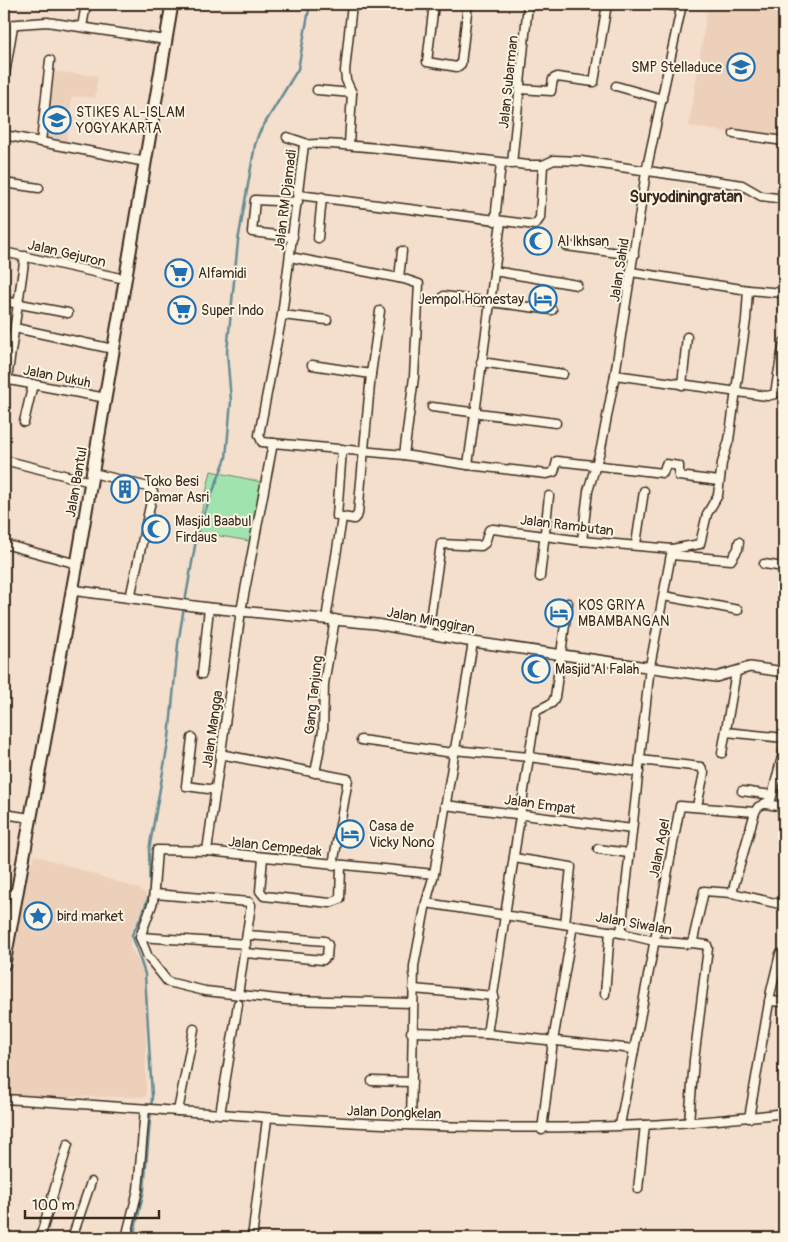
<svg xmlns="http://www.w3.org/2000/svg" width="788" height="1242" viewBox="0 0 788 1242" font-family="Pangolin,sans-serif">
  <rect width="100%" height="100%" fill="#f3dfcc"/>
  <filter id="ink" filterUnits="userSpaceOnUse"><feTurbulence type="fractalNoise" baseFrequency=".02" numOctaves="2"/><feDisplacementMap in="SourceGraphic" scale="10" xChannelSelector="R" yChannelSelector="G"/><feConvolveMatrix kernelMatrix="1 2 1 2 8 2 1 2 1" color-interpolation-filters="sRGB"/></filter>
  <g filter="url(#ink)">
    <g fill="#edd0ba">
      <path d="M708 4H730L755 8 756 4H784V141L689 126Z"/>
      <path d="M50 71 98 76 95 98 72 96 66 145 43 142Z"/>
      <path d="M35 855 139 889 147 895 143 910 133 927 130 947 146 974V1097L4 1096V1005L25 881Z"/>
    </g>
    <path fill="#a1e3ae" stroke="#6e8666" d="M211 471 266 483 255 542 197 532Z"/>
    <g fill="none" stroke-linecap="round" stroke-linejoin="round">
      <g stroke="#668c94" stroke-width="2.5">
        <path d="M185 602 198 529 226 458 231 401 227 352 238 241 255 145 259 133 298 69 310 4"/>
        <path d="M133 1238 144 1190 152 1097 145 974 132 935 143 913 150 892 149 850 169 738 178 644 184 607"/>
      </g>
      <g stroke="#3b2a1e" stroke-width="11">
        <g id="minor">
          <path d="M434 4 427 62 457 67 461 64 468 4"/>
          <path d="M662 4 681 7"/>
          <path d="M4 25 47 22 166 40"/>
          <path d="M82 27 86 4"/>
          <path d="M4 80 13 26"/>
          <path d="M616 86 662 99"/>
          <path d="M520 89 551 91 553 79 557 77 594 82 607 4"/>
          <path d="M317 90 352 93"/>
          <path d="M734 134 784 141"/>
          <path d="M4 135 146 162"/>
          <path d="M287 137 305 143"/>
          <path d="M41 142 50 60"/>
          <path d="M349 145 352 93 346 80 345 71 352 4"/>
          <path d="M512 164 528 4"/>
          <path d="M4 183 39 188"/>
          <path d="M299 195 535 225 540 218 543 165"/>
          <path d="M495 221 501 163"/>
          <path d="M293 237 252 232 255 200 298 202"/>
          <path d="M318 238 322 197"/>
          <path d="M566 246 634 255"/>
          <path d="M4 252 125 279"/>
          <path d="M290 257 404 279 419 284 414 377 404 455"/>
          <path d="M494 271 577 285"/>
          <path d="M631 272 748 290"/>
          <path d="M399 278 402 251"/>
          <path d="M444 296 552 310"/>
          <path d="M4 301 68 313"/>
          <path d="M282 315 327 320"/>
          <path d="M15 328 113 349"/>
          <path d="M784 342 778 375 784 376"/>
          <path d="M481 362 563 374"/>
          <path d="M312 365 371 374 358 514 354 519 337 516 342 449"/>
          <path d="M371 374 380 311"/>
          <path d="M615 375 767 396 775 394 778 375"/>
          <path d="M4 379 106 398"/>
          <path d="M7 379 25 256"/>
          <path d="M682 385 687 337"/>
          <path d="M432 407 556 423"/>
          <path d="M24 422 33 384"/>
          <path d="M273 443 404 455 468 465 547 474 554 472 557 461 663 473 666 464 679 466V476L719 481"/>
          <path d="M4 460 91 482"/>
          <path d="M468 465 501 222"/>
          <path d="M93 473 148 487 153 492 130 598"/>
          <path d="M582 541 588 491 601 448 615 375 646 172 682 4"/>
          <path d="M4 544 77 564"/>
          <path d="M636 544 644 491"/>
          <path d="M672 549 700 544 707 514 718 495 722 463 729 440 746 320 748 290 784 293"/>
          <path d="M672 555 731 560 738 549 739 542"/>
          <path d="M764 564 784 567"/>
          <path d="M540 577 549 496"/>
          <path d="M664 596 738 610"/>
          <path d="M326 619 342 518"/>
          <path d="M428 633 441 544 481 546 485 543 489 530 493 529 582 541 672 549 650 666 621 933"/>
          <path d="M202 674 209 608"/>
          <path d="M726 732 784 738"/>
          <path d="M192 738 186 786 216 790"/>
          <path d="M361 740 453 753"/>
          <path d="M453 750 529 757 639 772"/>
          <path d="M722 753 736 672"/>
          <path d="M220 754 348 779 333 865"/>
          <path d="M640 760 701 767 704 773 697 806"/>
          <path d="M315 773 323 731 324 684 335 619"/>
          <path d="M742 791 772 795"/>
          <path d="M766 804 784 807"/>
          <path d="M445 805 632 829"/>
          <path d="M4 814 30 818"/>
          <path d="M598 849 629 853"/>
          <path d="M207 851 241 611 273 443 262 442 259 435 282 315 304 145C316 138 497 162 527 165H543L554 160 581 161 742 185 761 196 784 199"/>
          <path d="M263 858 260 891 264 896 330 903 340 899 341 866"/>
          <path d="M514 858 571 867 565 924"/>
          <path d="M4 892 17 894"/>
          <path d="M732 893 755 812 758 807 771 800 784 749"/>
          <path d="M155 894 249 902 251 905 238 995"/>
          <path d="M426 903 621 933 654 941 688 944 692 943 693 940 704 891 732 893 784 905"/>
          <path d="M140 937 246 944"/>
          <path d="M245 953 323 960 327 956 328 945 325 941 247 935"/>
          <path d="M413 989 494 996"/>
          <path d="M605 994 610 931"/>
          <path d="M769 1001 784 1002"/>
          <path d="M412 1003 287 1000 205 991 168 982 148 957 140 937 153 902 157 850 207 851 434 874"/>
          <path d="M411 1032 487 1034 634 1049"/>
          <path d="M487 1034 536 711 552 703 555 697 568 603"/>
          <path d="M372 1081 412 1082"/>
          <path d="M4 1099C263 1115 525 1146 784 1113"/>
          <path d="M178 1111 194 1029"/>
          <path d="M220 1114 238 1004"/>
          <path d="M749 1118 771 991 780 954"/>
          <path d="M689 1122 694 1060 708 948 707 945 692 943"/>
          <path d="M411 1125 414 966 426 903 434 874 473 642"/>
          <path d="M620 1125 680 806 755 812"/>
          <path d="M542 1130 553 1041 573 925"/>
          <path d="M638 1189 645 1125"/>
          <path d="M40 1238 68 1144"/>
          <path d="M72 1238 91 1182"/>
          <path d="M126 1238 138 1190 145 1109"/>
          <path d="M252 1238 267 1119"/>
        </g>
      </g>
      <g stroke="#3b2a1e" stroke-width="12">
        <path id="tertiary" d="M71 590 209 608 376 624 473 642 716 677 750 667 784 672"/>
      </g>
      <g stroke="#3b2a1e" stroke-width="15">
        <path id="primary" d="M4 964 77 564 172 4"/>
      </g>
      <use href="#minor" stroke="#fcf5e5" stroke-width="8"/>
      <use href="#tertiary" stroke="#fcf5e5" stroke-width="9"/>
      <use href="#primary" stroke="#fcf5e5" stroke-width="11"/>
    </g>
  </g>
  <defs>
    <g id="school-ring" transform="scale(1.4375)"><circle r="9.5" fill="#fcf5e5" stroke="#1f6fb2" stroke-width="1.5"/><path d="M0-5L7-2L0 1L-7-2ZM-4 1L0 2.5L4 1V4Q0 6-4 4Z" fill="#1f6fb2"/></g>
    <g id="university-ring" transform="scale(1.4375)"><circle r="9.5" fill="#fcf5e5" stroke="#1f6fb2" stroke-width="1.5"/><path d="M0-5L7-2L0 1L-7-2ZM-4 1L0 2.5L4 1V4Q0 6-4 4Z" fill="#1f6fb2"/></g>
    <g id="mosque-ring" transform="scale(1.4375)"><circle r="9.5" fill="#fcf5e5" stroke="#1f6fb2" stroke-width="1.5"/><path d="M3.5-4.9A6 6 0 1 0 3.5 4.9A5 5 0 1 1 3.5-4.9Z" fill="#1f6fb2"/></g>
    <g id="supermarket-ring" transform="scale(1.4375)"><circle r="9.5" fill="#fcf5e5" stroke="#1f6fb2" stroke-width="1.5"/><path d="M-6-5.5h2.5l.6 2H6L4.5 2H-2.5L-4.4-4H-6ZM-1.5 3.2a1.3 1.3 0 1 0 .1 0ZM3 3.2a1.3 1.3 0 1 0 .1 0Z" fill="#1f6fb2"/></g>
    <g id="hotel-ring" transform="scale(1.4375)"><circle r="9.5" fill="#fcf5e5" stroke="#1f6fb2" stroke-width="1.5"/><path d="M-6-4.5h1.5V1H6V5H4.5V3h-9V5H-6ZM-4 0a1.8 1.8 0 1 1 3.6 0ZM.5 0V-2.5h3Q6-2.5 6 0Z" fill="#1f6fb2"/></g>
    <g id="building-ring" transform="scale(1.4375)"><circle r="9.5" fill="#fcf5e5" stroke="#1f6fb2" stroke-width="1.5"/><path d="M-4-6H4V6H1V3H-1V6H-4ZM-2.5-4.3h1.7v1.8h-1.7ZM.8-4.3h1.7v1.8H.8ZM-2.5-1h1.7V.8h-1.7ZM.8-1h1.7V.8H.8Z" fill="#1f6fb2"/></g>
    <g id="sight-ring" transform="scale(1.4375)"><circle r="9.5" fill="#fcf5e5" stroke="#1f6fb2" stroke-width="1.5"/><path d="M0-6L1.8-2.2L6-1.7L2.9 1.2L3.7 5.4L0 3.3L-3.7 5.4L-2.9 1.2L-6-1.7L-1.8-2.2Z" fill="#1f6fb2"/></g>
  </defs>
  <g fill-rule="evenodd">
    <use href="#school-ring" x="741" y="67"/>
    <use href="#university-ring" x="57" y="120"/>
    <use href="#mosque-ring" x="538" y="241"/>
    <use href="#supermarket-ring" x="179" y="273"/>
    <use href="#hotel-ring" x="543" y="299"/>
    <use href="#supermarket-ring" x="182" y="310"/>
    <use href="#building-ring" x="125" y="489"/>
    <use href="#mosque-ring" x="156" y="529"/>
    <use href="#hotel-ring" x="559" y="613"/>
    <use href="#mosque-ring" x="536" y="669"/>
    <use href="#hotel-ring" x="350" y="834"/>
    <use href="#sight-ring" x="38" y="916"/>
  </g>
  <g text-anchor="middle" stroke-width="4" stroke-linejoin="round" paint-order="stroke">
    <g font-size="14" fill="#3b2a1e" stroke="#fcf5e5" text-anchor="start">
      <text x="722" y="72" text-anchor="end">SMP Stelladuce</text>
      <text x="76" y="117">STIKES AL-ISLAM<tspan x="76" dy="16">YOGYAKARTA</tspan></text>
      <text x="557" y="246">Al Ikhsan</text>
      <text x="198" y="278">Alfamidi</text>
      <text x="524" y="304" text-anchor="end">Jempol Homestay</text>
      <text x="201" y="315">Super Indo</text>
      <text x="144" y="486">Toko Besi<tspan x="144" dy="16">Damar Asri</tspan></text>
      <text x="175" y="526">Masjid Baabul<tspan x="175" dy="16">Firdaus</tspan></text>
      <text x="578" y="610">KOS GRIYA<tspan x="578" dy="16">MBAMBANGAN</tspan></text>
      <text x="555" y="674">Masjid Al Falah</text>
      <text x="369" y="831">Casa de<tspan x="369" dy="16">Vicky Nono</tspan></text>
      <text x="57" y="921">bird market</text>
    </g>
    <g font-size="14" fill="#3b2a1e" stroke="#fcf5e5">
      <text transform="translate(508 82) rotate(-84)" y="5">Jalan Subarman</text>
      <text transform="translate(285 200) rotate(-83)" y="5">Jalan RM Djamadi</text>
      <text transform="translate(67 253) rotate(13)" y="5">Jalan Gejuron</text>
      <text transform="translate(619 270) rotate(-81)" y="5">Jalan Sahid</text>
      <text transform="translate(57 376) rotate(11)" y="5">Jalan Dukuh</text>
      <text transform="translate(76 482) rotate(-80)" y="5">Jalan Bantul</text>
      <text transform="translate(567 525) rotate(7)" y="5">Jalan Rambutan</text>
      <text transform="translate(431 620) rotate(11)" y="5">Jalan Minggiran</text>
      <text transform="translate(313 695) rotate(-84)" y="5">Gang Tanjung</text>
      <text transform="translate(212 729) rotate(-82)" y="5">Jalan Mangga</text>
      <text transform="translate(540 804) rotate(8)" y="5">Jalan Empat</text>
      <text transform="translate(275 846) rotate(6)" y="5">Jalan Cempedak</text>
      <text transform="translate(659 848) rotate(-79)" y="5">Jalan Agel</text>
      <text transform="translate(634 923) rotate(10)" y="5">Jalan Siwalan</text>
      <text transform="translate(394 1112) rotate(2)" y="5">Jalan Dongkelan</text>
    </g>
    <g font-size="16" font-weight="bold" fill="#3b2a1e" stroke="#fcf5e5">
      <text x="686" y="202">Suryodiningratan</text>
    </g>
  </g>
  <rect width="788" height="1242" fill="none" stroke="#fcf5e5" stroke-width="20"/>
  <rect x="10" y="10" width="768" height="1222" fill="none" stroke="#3b2a1e" stroke-width="2" filter="url(#ink)"/>
  <path d="M25 1210v8h134v-8" fill="none" stroke="#3b2a1e" stroke-width="2.5"/>
  <text x="32" y="1210" font-size="15" fill="#3b2a1e" stroke="#fcf5e5" stroke-width="4" paint-order="stroke">100 m</text>
</svg>
